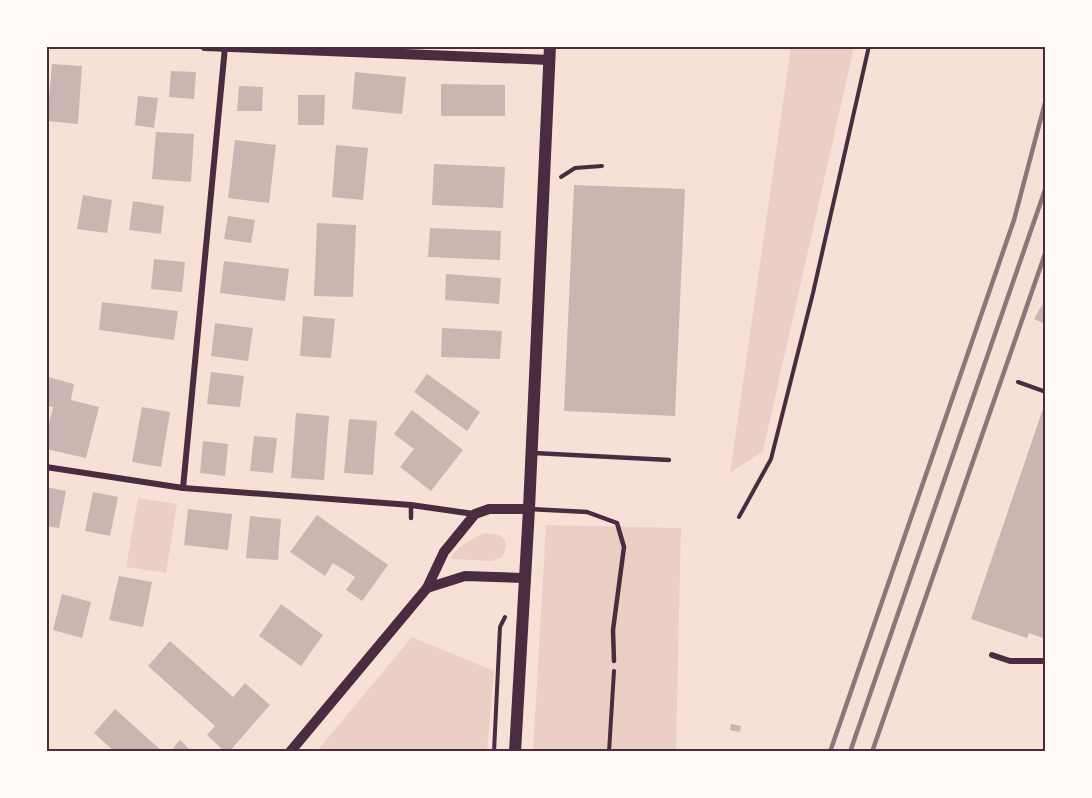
<svg xmlns="http://www.w3.org/2000/svg" width="1092" height="798" viewBox="0 0 1092 798" font-family="'Golos Text',sans-serif">
  <rect width="100%" height="100%" fill="#f7e1d7"/>
  <g fill="#ebcfc5">
    <path d="M791 47H854L763 451 730 473Z"/>
    <path d="M138 498 177 504 166 573 126 567Z"/>
    <path d="M546 525 681 528 676 751 533 752Z"/>
    <path d="M485 533 499 535 505 540 506 547 502 557 492 561 452 559V556C460 545 473 538 485 533Z"/>
    <path d="M412 637 494 671 487 751H317Z"/>
  </g>
  <g fill="#ccb4b1">
    <path d="M52 64 82 66 78 124 47 121Z"/>
    <path d="M171 71 196 72 194 99 169 97Z"/>
    <path d="M355 72 406 77 402 114 352 109Z"/>
    <path d="M441 84 505 85V116H441Z"/>
    <path d="M239 86 263 87 262 111H237Z"/>
    <path d="M298 95H325L324 125H298Z"/>
    <path d="M138 96 158 98 154 128 135 125Z"/>
    <path d="M156 132 194 134 191 182 152 179Z"/>
    <path d="M235 140 276 145 269 203 228 198Z"/>
    <path d="M336 145 368 148 363 200 332 197Z"/>
    <path d="M434 164 505 167 503 208 432 205Z"/>
    <path d="M574 185 685 189 675 416 564 411Z"/>
    <path d="M83 195 112 200 107 233 77 229Z"/>
    <path d="M133 201 164 206 161 234 129 230Z"/>
    <path d="M228 216 255 220 251 243 224 239Z"/>
    <path d="M317 223 356 225 353 297 314 296Z"/>
    <path d="M430 228 501 231 500 260 428 257Z"/>
    <path d="M154 259 185 262 182 292 151 289Z"/>
    <path d="M224 261 289 269 285 301 220 293Z"/>
    <path d="M446 274 501 278 499 304 445 300Z"/>
    <path d="M102 302 178 311 174 340 99 330Z"/>
    <path d="M1042 305 1046 307V318L1043 323 1034 319Z"/>
    <path d="M303 316 335 319 331 358 300 356Z"/>
    <path d="M215 323 253 328 248 361 211 356Z"/>
    <path d="M442 328 502 331 500 359 441 357Z"/>
    <path d="M211 372 244 376 240 407 207 404Z"/>
    <path d="M427 374 480 412 467 431 414 392Z"/>
    <path d="M48 377 74 384 71 400 99 407 86 458 46 449V436L53 407 46 406Z"/>
    <path d="M1045 403 1046 639 1029 633 1027 638 971 619Z"/>
    <path d="M142 407 170 412 161 467 132 462Z"/>
    <path d="M412 410 463 450 431 491 400 467 414 449 394 434Z"/>
    <path d="M296 413 329 416 324 480 291 478Z"/>
    <path d="M349 419 377 421 373 475 344 473Z"/>
    <path d="M254 436 277 438 273 473 250 471Z"/>
    <path d="M203 441 228 444 225 476 200 473Z"/>
    <path d="M46 487 66 491 59 528 46 526Z"/>
    <path d="M93 492 118 497 110 536 85 531Z"/>
    <path d="M188 509 232 514 228 550 184 545Z"/>
    <path d="M317 515 388 565 362 601 346 590 355 577 333 563 325 576 290 552Z"/>
    <path d="M250 516 281 519 278 560 246 558Z"/>
    <path d="M119 576 152 582 143 627 109 620Z"/>
    <path d="M62 594 91 602 82 638 53 630Z"/>
    <path d="M281 604 323 635 301 666 259 636Z"/>
    <path d="M170 641 233 697 245 683 270 705 229 752H225L207 735 215 726 148 666Z"/>
    <path d="M115 709 163 752H115L94 733Z"/>
    <path d="M731 724 741 726 740 732 730 730Z"/>
    <path d="M180 740 192 752H170Z"/>
  </g>
  <g fill="none" stroke-linecap="round" stroke-linejoin="round">
    <g stroke="#4a2c40" stroke-width="4">
      <path d="M561 177 575 168 602 166"/>
      <path d="M1018 382 1046 392"/>
      <path d="M739 517 771 459 813 293 869 46"/>
      <path d="M494 752 500 627 505 617"/>
      <path d="M609 752 614 671"/>
    </g>
    <g stroke="#4a2c40" stroke-width="4.5">
      <path d="M534 453 669 460"/>
      <path d="M529 509 587 512 617 523 624 547 613 630 614 661"/>
      <path d="M411 518V505"/>
    </g>
    <g stroke="#4a2c40" stroke-width="6">
      <path d="M46 467 183 488 411 505 474 514"/>
      <path d="M183 488 225 47"/>
      <path d="M992 655 1010 661H1046"/>
    </g>
    <g stroke="#4a2c40" stroke-width="10">
      <path d="M205 46 550 60"/>
      <path d="M427 588 465 576 524 578"/>
      <path d="M290 752 427 588 444 552 475 514 489 509H529"/>
    </g>
    <path stroke="#4a2c40" stroke-width="12" d="M515 752 529 509 550 46"/>
    <g stroke="#8f747c" stroke-width="4.5">
      <path d="M830 752 1014 220 1046 99"/>
      <path d="M850 752 1046 187"/>
      <path d="M872 752 1046 251"/>
    </g>
  </g>
  <rect width="1092" height="798" fill="none" stroke="#fffaf5" stroke-width="96"/>
  <rect x="48" y="48" width="996" height="702" fill="none" stroke="#4a2c40" stroke-width="2"/>
</svg>
